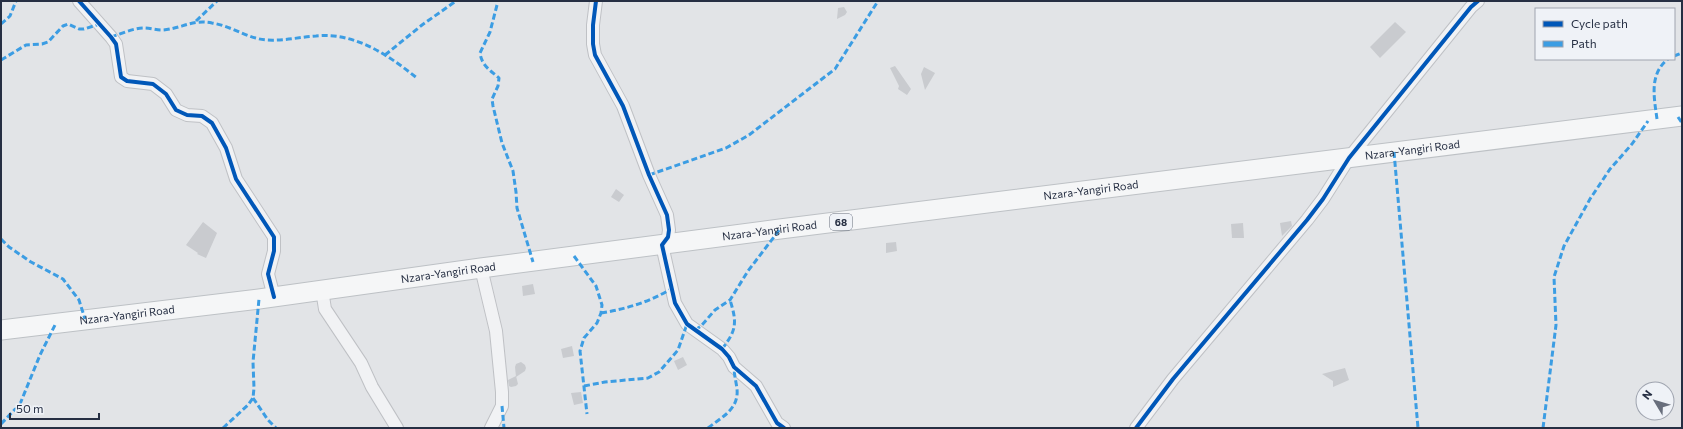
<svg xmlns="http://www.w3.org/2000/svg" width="1683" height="429" viewBox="0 0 1683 429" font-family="Commissioner,sans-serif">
  <rect width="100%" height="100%" fill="#e2e4e7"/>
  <g fill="#c9cbcf">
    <path d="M844 7 847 12 845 15 837 19 838 8Z"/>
    <path d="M1395 22 1406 32 1380 58 1370 47Z"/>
    <path d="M895 66 911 89 907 95 898 89 899 86 890 68Z"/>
    <path d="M924 67 935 73 925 90 921 74Z"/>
    <path d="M616 189 624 195 619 202 611 197Z"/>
    <path d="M1291 221 1292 226 1282 236 1280 223Z"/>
    <path d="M203 222 217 233 206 258 197 254 198 253 186 245Z"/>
    <path d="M1243 223 1244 238H1232L1231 224Z"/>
    <path d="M896 242 897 251 886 253V243Z"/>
    <path d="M533 284 535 294 523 296 522 286Z"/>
    <path d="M572 346 574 356 563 358 561 349Z"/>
    <path d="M683 357 687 365 678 370 674 361Z"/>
    <path d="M521 362 525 365 526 368 525 371 516 377 515 367 516 364Z"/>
    <path d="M1345 368 1349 380 1333 387V381L1322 374Z"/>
    <path d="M516 376 518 384 516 386 511 387 509 386 508 380Z"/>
    <path d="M581 392 583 403 574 405 571 393Z"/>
  </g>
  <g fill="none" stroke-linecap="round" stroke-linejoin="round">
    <g stroke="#bfc1c5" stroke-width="14">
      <g id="street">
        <path d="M79 1 111 37 116 44 121 77 127 81 153 84 166 94 176 110 187 115 202 116 212 123 226 148 236 179 274 237V251L268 274 274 297"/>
        <path d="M596 1 593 25V44L595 55 623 106 649 175 667 215 669 230 668 237 662 245 675 303 687 324 722 349 729 357 734 367 756 386 777 423 784 428"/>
        <path d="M481 268 496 331 502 392V406L491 428"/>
        <path d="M322 290 325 309 361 363 372 387 397 428"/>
        <path d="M1136 428 1173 379 1307 220 1323 199 1349 158 1471 7 1478 1"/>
      </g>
    </g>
    <g stroke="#bdc1c5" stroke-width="21">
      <g id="primary">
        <path id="s1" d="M1 330 259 299 481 268 780 229 1682 116"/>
      </g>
    </g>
    <use href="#street" stroke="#f1f2f4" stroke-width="12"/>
    <use href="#primary" stroke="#f5f6f7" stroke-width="19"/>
    <g stroke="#3c9de3" stroke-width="3" stroke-dasharray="6 3" stroke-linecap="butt">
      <path d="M497 5 490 32 480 53C482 66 490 70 499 78L498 86 492 99 493 106 502 143 513 171 516 192 517 208 533 262"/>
      <path d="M196 21 217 1"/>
      <path d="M1 24 10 16 16 1"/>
      <path d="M111 37C121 34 133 28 144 28 150 28 156 30 162 30 181 29 192 19 212 23 232 26 248 39 267 40 284 41 300 37 316 36 355 32 388 55 417 78"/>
      <path d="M385 55 422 25 456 1"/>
      <path d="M1674 56 1682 53"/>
      <path d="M1 60 26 45 42 44 48 42 63 26 68 24 79 29H84L100 24"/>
      <path d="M1678 117 1682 123"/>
      <path d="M1657 119C1654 97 1649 74 1668 59"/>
      <path d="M1394 152 1418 428"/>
      <path d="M649 175 726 148 749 135 835 69 878 1"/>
      <path d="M1 239 9 247 31 262 63 279 79 300 85 319"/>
      <path d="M574 256 596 286 602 305 601 313 597 323 584 338 580 351 587 414"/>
      <path d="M601 313C626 309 649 302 671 289"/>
      <path d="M695 330 701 326 715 310 730 300 748 271 780 229"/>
      <path d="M722 349C737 330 737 322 730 300"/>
      <path d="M584 386 605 382 648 378 659 372 678 350 687 324"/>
      <path d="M253 398 268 420 276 428"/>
      <path d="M502 406 504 428"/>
      <path d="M1 424 20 404 40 355 56 323"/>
      <path d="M223 428 248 405 253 398 254 388 253 362 259 299"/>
      <path d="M708 428C722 417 739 409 737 389 736 381 734 374 734 367"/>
      <path d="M1543 428 1556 325 1554 277 1564 246 1590 199 1610 169 1632 144 1648 121"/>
    </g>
    <g stroke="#eff2f7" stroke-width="6">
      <g id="cycleway">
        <path d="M79 1 111 37 116 44 121 77 127 81 153 84 166 94 176 110 187 115 202 116 212 123 226 148 236 179 274 237V251L268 274 274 297"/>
        <path d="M596 1 593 25V44L595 55 623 106 649 175 667 215 669 230 668 237 662 245 675 303 687 324 722 349 729 357 734 367 756 386 777 423 784 428"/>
        <path d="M1136 428 1173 379 1307 220 1323 199 1349 158 1471 7 1478 1"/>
      </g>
    </g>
    <use href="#cycleway" stroke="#0057b8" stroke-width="4"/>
  </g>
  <g text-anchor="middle" stroke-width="3.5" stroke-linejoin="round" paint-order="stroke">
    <rect fill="#eff2f7" stroke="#626a79" stroke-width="1" x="830" y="214" width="22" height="16" rx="3"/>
    <g font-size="10" font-weight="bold" fill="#262f43">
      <text x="841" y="226">68</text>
    </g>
    <g font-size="11" fill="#262f43" stroke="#eff2f7">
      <text dy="4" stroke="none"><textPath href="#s1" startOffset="1423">Nzara-Yangiri Road</textPath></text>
      <text dy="4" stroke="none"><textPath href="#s1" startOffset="1099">Nzara-Yangiri Road</textPath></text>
      <text dy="4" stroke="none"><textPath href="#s1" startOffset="775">Nzara-Yangiri Road</textPath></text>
      <text dy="4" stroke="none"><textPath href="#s1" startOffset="451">Nzara-Yangiri Road</textPath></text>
      <text dy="4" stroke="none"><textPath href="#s1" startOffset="127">Nzara-Yangiri Road</textPath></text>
    </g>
  </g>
  <rect width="1683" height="429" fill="none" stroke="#262f43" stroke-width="4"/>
  <rect x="1535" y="8" width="140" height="52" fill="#eff2f7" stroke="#9fa4af"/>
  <rect x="1543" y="21" width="20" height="6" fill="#0057b8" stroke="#9fa4af"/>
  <text x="1571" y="28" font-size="12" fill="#262f43">Cycle path</text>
  <rect x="1543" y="41" width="20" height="6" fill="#3c9de3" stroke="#9fa4af"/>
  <text x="1571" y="48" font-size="12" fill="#262f43">Path</text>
  <g transform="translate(1655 401) rotate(308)"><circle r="19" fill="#eff2f7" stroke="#9fa4af"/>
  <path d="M0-3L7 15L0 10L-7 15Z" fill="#686e7c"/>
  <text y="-6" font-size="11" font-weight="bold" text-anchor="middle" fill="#262f43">N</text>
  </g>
  <path d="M10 413v6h89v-6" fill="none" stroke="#262f43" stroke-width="2"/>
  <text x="16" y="413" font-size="12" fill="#262f43" stroke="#eff2f7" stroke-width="3" paint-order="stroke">50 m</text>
</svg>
